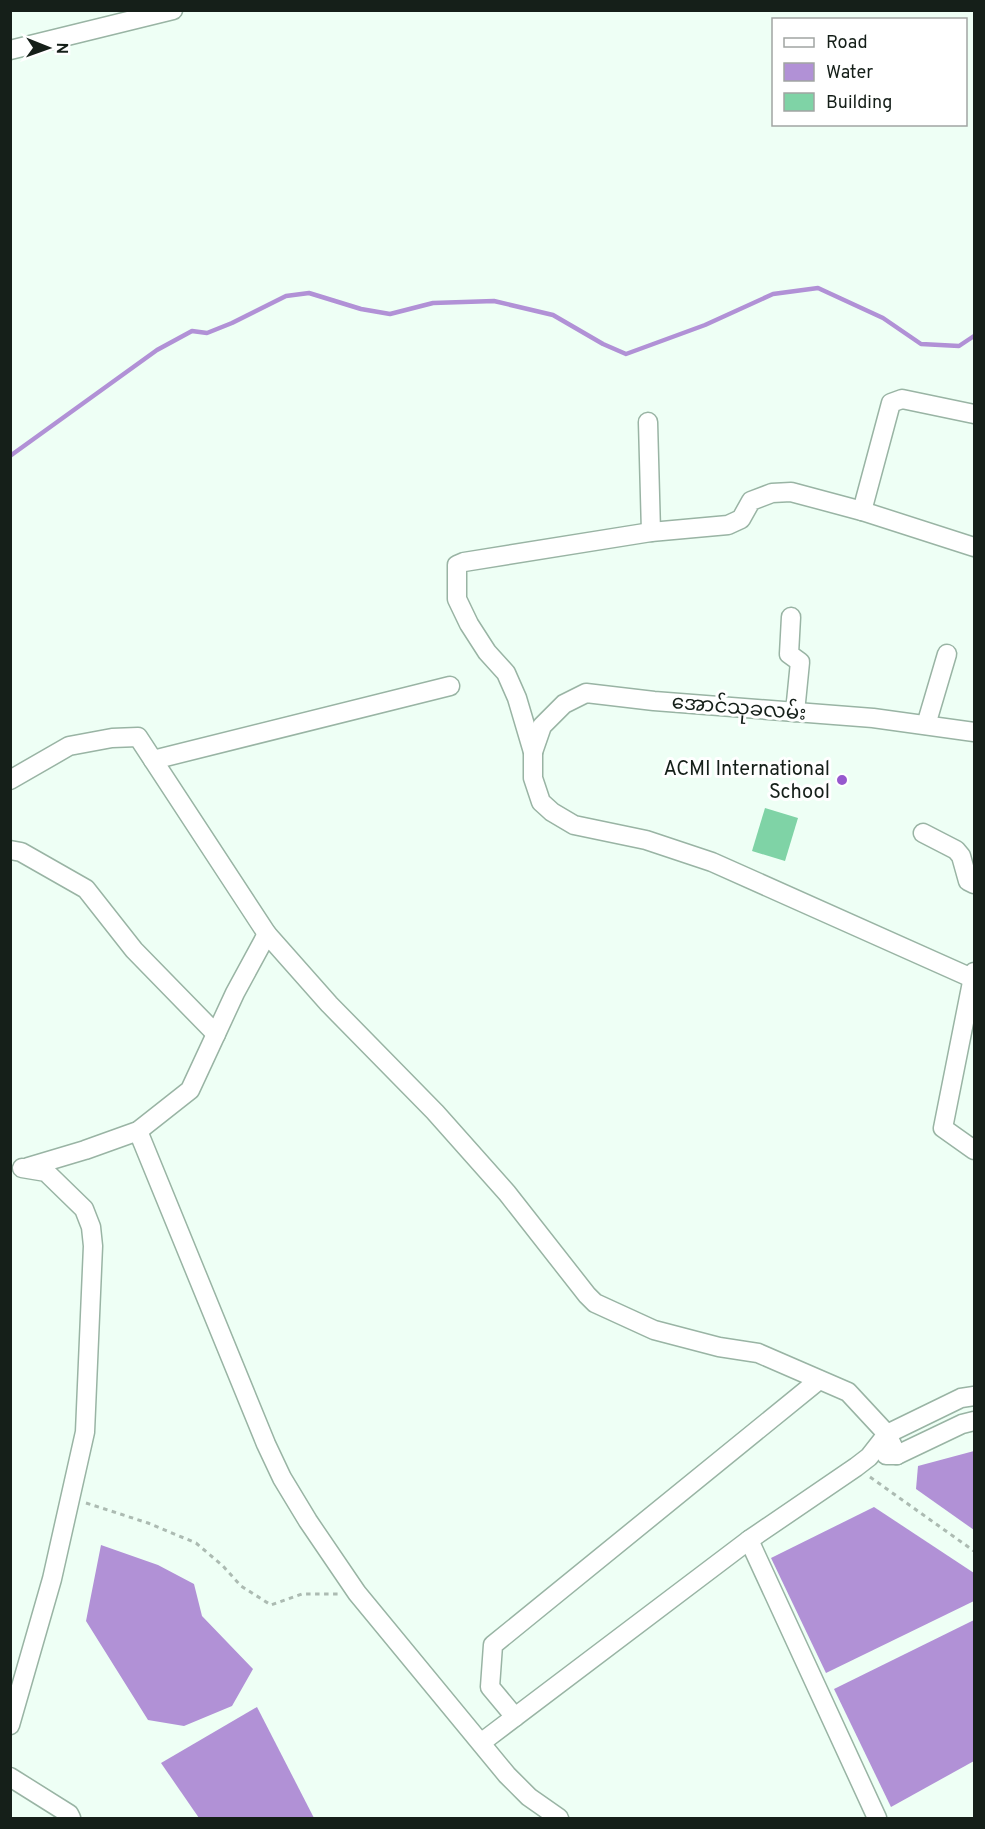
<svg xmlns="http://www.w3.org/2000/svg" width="985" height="1829" viewBox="0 0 985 1829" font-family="Overpass,'Noto Sans Myanmar',sans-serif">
  <rect width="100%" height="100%" fill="#eefff5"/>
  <g fill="#b191d6">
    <path d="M974 1451V1530L916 1489 918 1466Z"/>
    <path d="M874 1507 974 1573V1601L826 1673 771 1558Z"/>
    <path d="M101 1545 158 1565 194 1584 202 1616 253 1669 232 1706 184 1726 148 1720 86 1621Z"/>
    <path d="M974 1620V1761L891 1807 834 1689Z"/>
    <path d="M257 1707 314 1818H199L161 1763Z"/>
  </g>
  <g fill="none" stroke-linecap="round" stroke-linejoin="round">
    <path stroke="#b191d6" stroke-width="4.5" d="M10 456 157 350 192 331 207 333 232 323 286 296 309 293 361 309 390 314 433 303 494 301 553 315 603 344 626 354 705 325 773 294 818 288 883 318 921 344 959 346 974 336"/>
  </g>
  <path fill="#7fd3a6" d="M765 808 798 818 785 861 752 851Z"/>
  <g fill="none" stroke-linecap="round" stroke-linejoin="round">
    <g stroke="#99b4a4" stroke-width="21">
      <g id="street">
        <path d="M10 50 173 10"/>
        <path d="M648 422 651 532"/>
        <path d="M862 511 891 403 902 399 974 414"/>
        <path d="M974 547 862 511 791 492 772 493 751 501 741 519 728 525 651 532 464 562 457 565V599L469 624 487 652 506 673 517 698 533 752V778L541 802 552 812 574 825 646 840 712 862 974 979"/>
        <path d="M791 617 789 654 800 662 795 712"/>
        <path d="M926 725 947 654"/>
        <path d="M533 752 542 726 564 704 586 693 654 701 873 718 974 732"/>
        <path d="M153 760 450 686"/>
        <path d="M10 780 69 746 112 738 138 737 267 934"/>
        <path d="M923 833 956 850 961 856 968 881 974 884"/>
        <path d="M10 850 21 852 86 889 134 950 216 1034 235 993 267 934 329 1004 435 1112 507 1193 587 1295 595 1303 654 1330 719 1347 758 1353 848 1392 887 1434 897 1455"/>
        <path d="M974 972 943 1128 974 1150"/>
        <path d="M138 1131 266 1444 282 1478 308 1521 357 1593 507 1775 529 1797 559 1818"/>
        <path d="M28 1167 85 1150 138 1131 190 1090 216 1034"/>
        <path d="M886 1455H897L962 1424 974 1421"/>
        <path d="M749 1540 877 1818"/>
        <path d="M515 1717 490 1687 493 1645 819 1380"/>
        <path d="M10 1725 52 1579 85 1432 93 1246 91 1227 84 1209 46 1172 22 1168"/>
        <path d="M482 1742 749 1540 856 1467 869 1457 887 1434 961 1398 974 1396"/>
        <path d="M10 1777 69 1814 71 1818"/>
      </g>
    </g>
    <g stroke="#acbbb2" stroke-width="3" stroke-dasharray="4.5 4.5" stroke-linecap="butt">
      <path d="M870 1477 974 1551"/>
      <path d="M86 1503 148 1523 196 1543 223 1566 241 1586 271 1605 302 1594H339"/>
    </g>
    <use href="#street" stroke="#fff" stroke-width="18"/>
  </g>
  <circle fill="#9658ce" stroke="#fff" stroke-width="2" cx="842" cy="780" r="6"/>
  <g text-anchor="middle" stroke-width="6" stroke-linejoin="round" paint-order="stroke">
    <g font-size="20" fill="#151f19" stroke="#fff">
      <text transform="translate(739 707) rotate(5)" y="7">အောင်သုခလမ်း</text>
    </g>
    <g font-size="20" fill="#151f19" stroke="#fff" text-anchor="end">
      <text x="830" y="775">ACMI International<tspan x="830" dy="23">School</tspan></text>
    </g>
  </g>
  <rect width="985" height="1829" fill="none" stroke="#151f19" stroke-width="24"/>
  <rect x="772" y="18" width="195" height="108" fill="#ffffff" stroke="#a1a5a3" stroke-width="1.5"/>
  <rect x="784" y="38" width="30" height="9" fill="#ffffff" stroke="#a1a5a3" stroke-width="1.5"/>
  <text x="826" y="48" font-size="18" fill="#151f19">Road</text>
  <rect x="784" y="63" width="30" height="18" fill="#b191d6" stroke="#a1a5a3" stroke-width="1.5"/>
  <text x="826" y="78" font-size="18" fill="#151f19">Water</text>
  <rect x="784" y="93" width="30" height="18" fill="#7fd3a6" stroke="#a1a5a3" stroke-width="1.5"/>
  <text x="826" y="108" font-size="18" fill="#151f19">Building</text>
  <g transform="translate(48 48) rotate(91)" stroke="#ffffff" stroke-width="4.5" paint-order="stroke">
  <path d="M0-4.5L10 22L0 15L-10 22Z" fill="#151f19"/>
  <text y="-9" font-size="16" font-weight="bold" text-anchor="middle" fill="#151f19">N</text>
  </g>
</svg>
